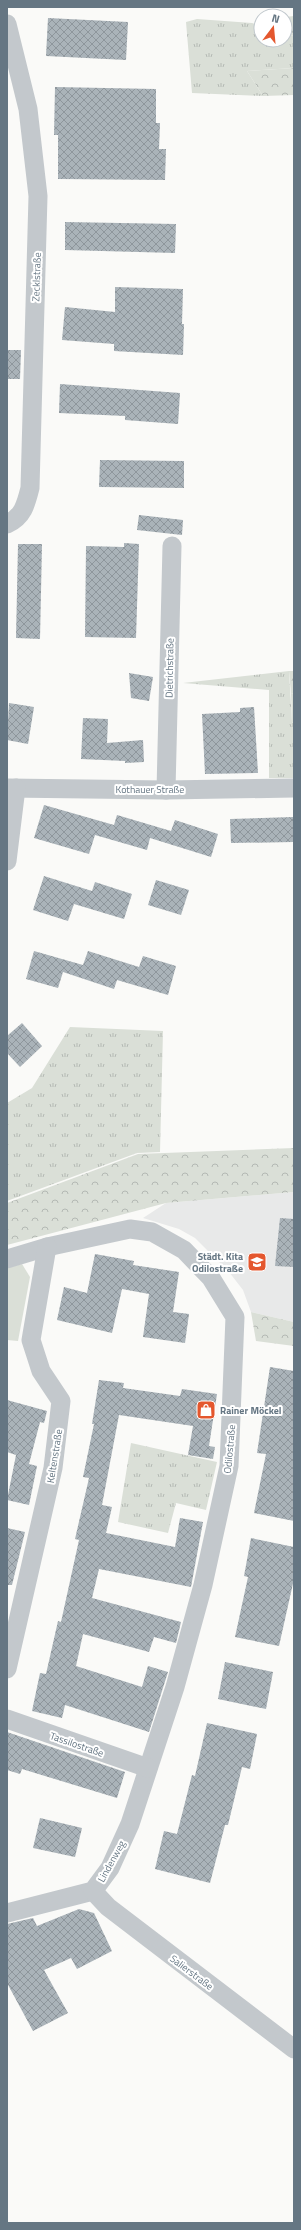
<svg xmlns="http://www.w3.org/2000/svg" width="301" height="2230" viewBox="0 0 301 2230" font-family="'Titillium Web',sans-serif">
  <defs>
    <pattern id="grass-tufts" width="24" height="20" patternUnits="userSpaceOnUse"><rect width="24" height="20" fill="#dadfd7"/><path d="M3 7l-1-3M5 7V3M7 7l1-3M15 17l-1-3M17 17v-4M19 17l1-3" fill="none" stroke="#b4b9b4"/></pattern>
    <pattern id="forest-crowns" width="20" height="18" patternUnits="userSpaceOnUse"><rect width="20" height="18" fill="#dadfd7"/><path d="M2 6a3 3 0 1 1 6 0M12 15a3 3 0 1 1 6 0" fill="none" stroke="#b4b9b4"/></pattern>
    <pattern id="building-cross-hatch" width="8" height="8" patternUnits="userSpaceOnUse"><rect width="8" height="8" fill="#aab3b9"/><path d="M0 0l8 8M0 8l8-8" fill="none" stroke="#8e969c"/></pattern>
  </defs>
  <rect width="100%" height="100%" fill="#fafaf8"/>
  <path fill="#e8e9e9" d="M294 1192V1322L251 1312 243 1290 229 1272 195 1238 179 1229 143 1218 166 1203Z"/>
  <g fill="url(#grass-tufts)">
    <path d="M197 19 252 23 261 26V40H285V33L294 36V68L247 71 263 96 192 93 186 22Z"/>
    <path d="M289 671 292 722 294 723V778H269V690L183 683Z"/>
    <path d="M70 1027 163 1031 160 1152 137 1153 7 1201V1103L32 1088Z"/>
    <path d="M131 1443 217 1462 206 1510 176 1503 168 1533 118 1522Z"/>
  </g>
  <g fill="url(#forest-crowns)">
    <path d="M294 16V36L285 33V17Z"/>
    <path d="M294 68V95L263 96 247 71Z"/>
    <path d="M289 671H294V693L291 694Z"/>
    <path d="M294 1148V1192L166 1203 7 1245V1203L138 1154Z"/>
    <path d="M251 1312 294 1322V1346L256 1341Z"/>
  </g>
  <g fill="#dadfd7">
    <path d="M294 693V723L292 722 291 694Z"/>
    <path d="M22 1264 30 1277 18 1341 7 1340V1268Z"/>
  </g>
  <g fill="url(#building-cross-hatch)">
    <path d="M48 18 128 22 126 60 46 56Z"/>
    <path d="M55 87 156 89V123H160L159 149H166L165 180 58 179V135H54Z"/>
    <path d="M65 222 176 224 175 253 65 250Z"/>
    <path d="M115 287 183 289 182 324H184L183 355 114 351V344L62 340 65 307 115 312Z"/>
    <path d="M7 350H21L20 379H7Z"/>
    <path d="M60 384 180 393 178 424 125 420V416L59 413Z"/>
    <path d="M100 460 184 461V488L99 487Z"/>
    <path d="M139 515 183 520 182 535 137 530Z"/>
    <path d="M124 543 139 544 136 638 85 637 86 546 124 547Z"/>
    <path d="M18 544H42L40 639 16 638Z"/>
    <path d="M129 673 153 677 149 701 131 698Z"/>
    <path d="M9 703 34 707 28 744 7 740Z"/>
    <path d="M254 707 258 773 205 774 202 714 240 712V708Z"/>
    <path d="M83 718 108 719 107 743 143 740 144 762 125 763V761L81 759Z"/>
    <path d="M44 805 114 825 117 815 171 831 175 820 218 834 211 857 150 838 147 850 95 835 89 854 34 838Z"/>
    <path d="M293 817 294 842 231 843 230 819Z"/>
    <path d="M44 876 92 891 95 882 132 894 124 919 74 904 68 921 33 910Z"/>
    <path d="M156 880 189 890 181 915 148 905Z"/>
    <path d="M34 951 83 965 88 951 139 967 143 956 176 966 168 995 117 980 114 989 63 972 58 988 26 979Z"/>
    <path d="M22 1023 42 1046 20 1067 7 1053V1036Z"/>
    <path d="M280 1218 294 1219V1267L275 1266Z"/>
    <path d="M95 1254 134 1261 133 1265 179 1272 173 1312 189 1314 185 1343 143 1337 149 1294 122 1289 112 1333 57 1320 64 1287 87 1293Z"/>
    <path d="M270 1367 294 1371V1521L254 1513 266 1454 257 1453Z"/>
    <path d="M99 1380 124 1383 123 1388 180 1396 182 1389 217 1394 209 1446 215 1447 213 1459 188 1455 193 1426 119 1415 102 1505 112 1507 106 1533 175 1547 180 1518 203 1522 191 1587 99 1569 92 1598 181 1622 176 1643 154 1637 149 1652 83 1634 76 1666 142 1687 148 1666 168 1672 149 1732 65 1705 62 1718 32 1711 40 1673 46 1674 58 1621 61 1622 79 1540 75 1539 89 1478 83 1477 94 1424H92Z"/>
    <path d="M7 1400 47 1411 44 1423 40 1422 29 1464 37 1466 29 1505 7 1500 16 1455 7 1452Z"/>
    <path d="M7 1528 25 1532 12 1585H7Z"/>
    <path d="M251 1538 294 1547V1579L279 1646 235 1637 248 1577 244 1576Z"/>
    <path d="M225 1662 273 1672 266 1709 218 1699Z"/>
    <path d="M207 1723 257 1734 250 1769 242 1767 228 1825H225L210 1883 155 1869 164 1831 177 1834 192 1775 195 1776Z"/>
    <path d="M7 1732 125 1772 117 1798 22 1769 20 1774 7 1770Z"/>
    <path d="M40 1818 82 1828 75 1857 33 1848Z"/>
    <path d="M79 1909 94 1913 112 1951 77 1969 71 1958 44 1970 68 2013 33 2031 7 1983V1924L33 1918 37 1926Z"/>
  </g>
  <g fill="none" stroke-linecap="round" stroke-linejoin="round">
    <g stroke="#c3c8cc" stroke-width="19">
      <path d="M7 24 28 109 38 196 30 488C26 504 23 517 7 524"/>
      <path d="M7 788 166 790 294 788"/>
      <path d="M166 790 172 546"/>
      <path d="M7 861 16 788"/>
      <path d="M7 1259 47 1247 130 1229 152 1232 184 1250 211 1278 235 1317 229 1466 203 1585 175 1687 130 1824 110 1868 93 1891 7 1913"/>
      <path d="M7 1669 53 1468 61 1401 41 1371 31 1340 47 1247"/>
      <path d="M7 1719 148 1768"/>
      <path d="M93 1891 108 1907 294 2049"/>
    </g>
  </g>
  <defs>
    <g id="school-square" transform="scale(1)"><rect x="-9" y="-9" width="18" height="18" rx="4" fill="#e4572e" stroke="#fff"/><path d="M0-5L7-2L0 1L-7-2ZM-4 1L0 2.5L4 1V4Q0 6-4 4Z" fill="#fff"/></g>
    <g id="shop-square" transform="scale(1)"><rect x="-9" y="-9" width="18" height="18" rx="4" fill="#e4572e" stroke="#fff"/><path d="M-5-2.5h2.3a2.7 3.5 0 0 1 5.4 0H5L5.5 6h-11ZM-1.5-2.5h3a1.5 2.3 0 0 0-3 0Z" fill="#fff"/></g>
  </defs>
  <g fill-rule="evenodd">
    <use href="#school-square" x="257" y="1262"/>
    <use href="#shop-square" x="206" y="1410"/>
  </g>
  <g text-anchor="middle" stroke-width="4" stroke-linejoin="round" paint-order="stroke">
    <g font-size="10" fill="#657683" stroke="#fff">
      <text transform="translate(36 277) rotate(-88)" y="4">Zecklstraße</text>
      <text transform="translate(169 668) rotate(-89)" y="4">Dietrichstraße</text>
      <text x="150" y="793">Kothauer Straße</text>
      <text transform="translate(229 1449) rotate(-85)" y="4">Odilostraße</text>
      <text transform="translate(54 1456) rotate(-81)" y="4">Keltenstraße</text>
      <text transform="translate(77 1744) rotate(19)" y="4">Tassilostraße</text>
      <text transform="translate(111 1861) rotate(-61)" y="4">Lindenweg</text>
      <text transform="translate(192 1972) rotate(37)" y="4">Salierstraße</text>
    </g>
    <g font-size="10" font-weight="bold" fill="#657683" stroke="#fff" text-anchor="end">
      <text x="243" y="1260">Städt. Kita<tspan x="243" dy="12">Odilostraße</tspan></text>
      <text x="220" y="1414" text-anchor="start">Rainer Möckel</text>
    </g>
  </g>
  <rect width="301" height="2230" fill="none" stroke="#657683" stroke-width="16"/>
  <g transform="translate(273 28) rotate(16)"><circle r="19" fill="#ffffff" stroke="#c1c8cd"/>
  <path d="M0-3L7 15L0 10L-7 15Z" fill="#e4572e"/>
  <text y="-6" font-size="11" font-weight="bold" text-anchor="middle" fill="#657683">N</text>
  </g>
</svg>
